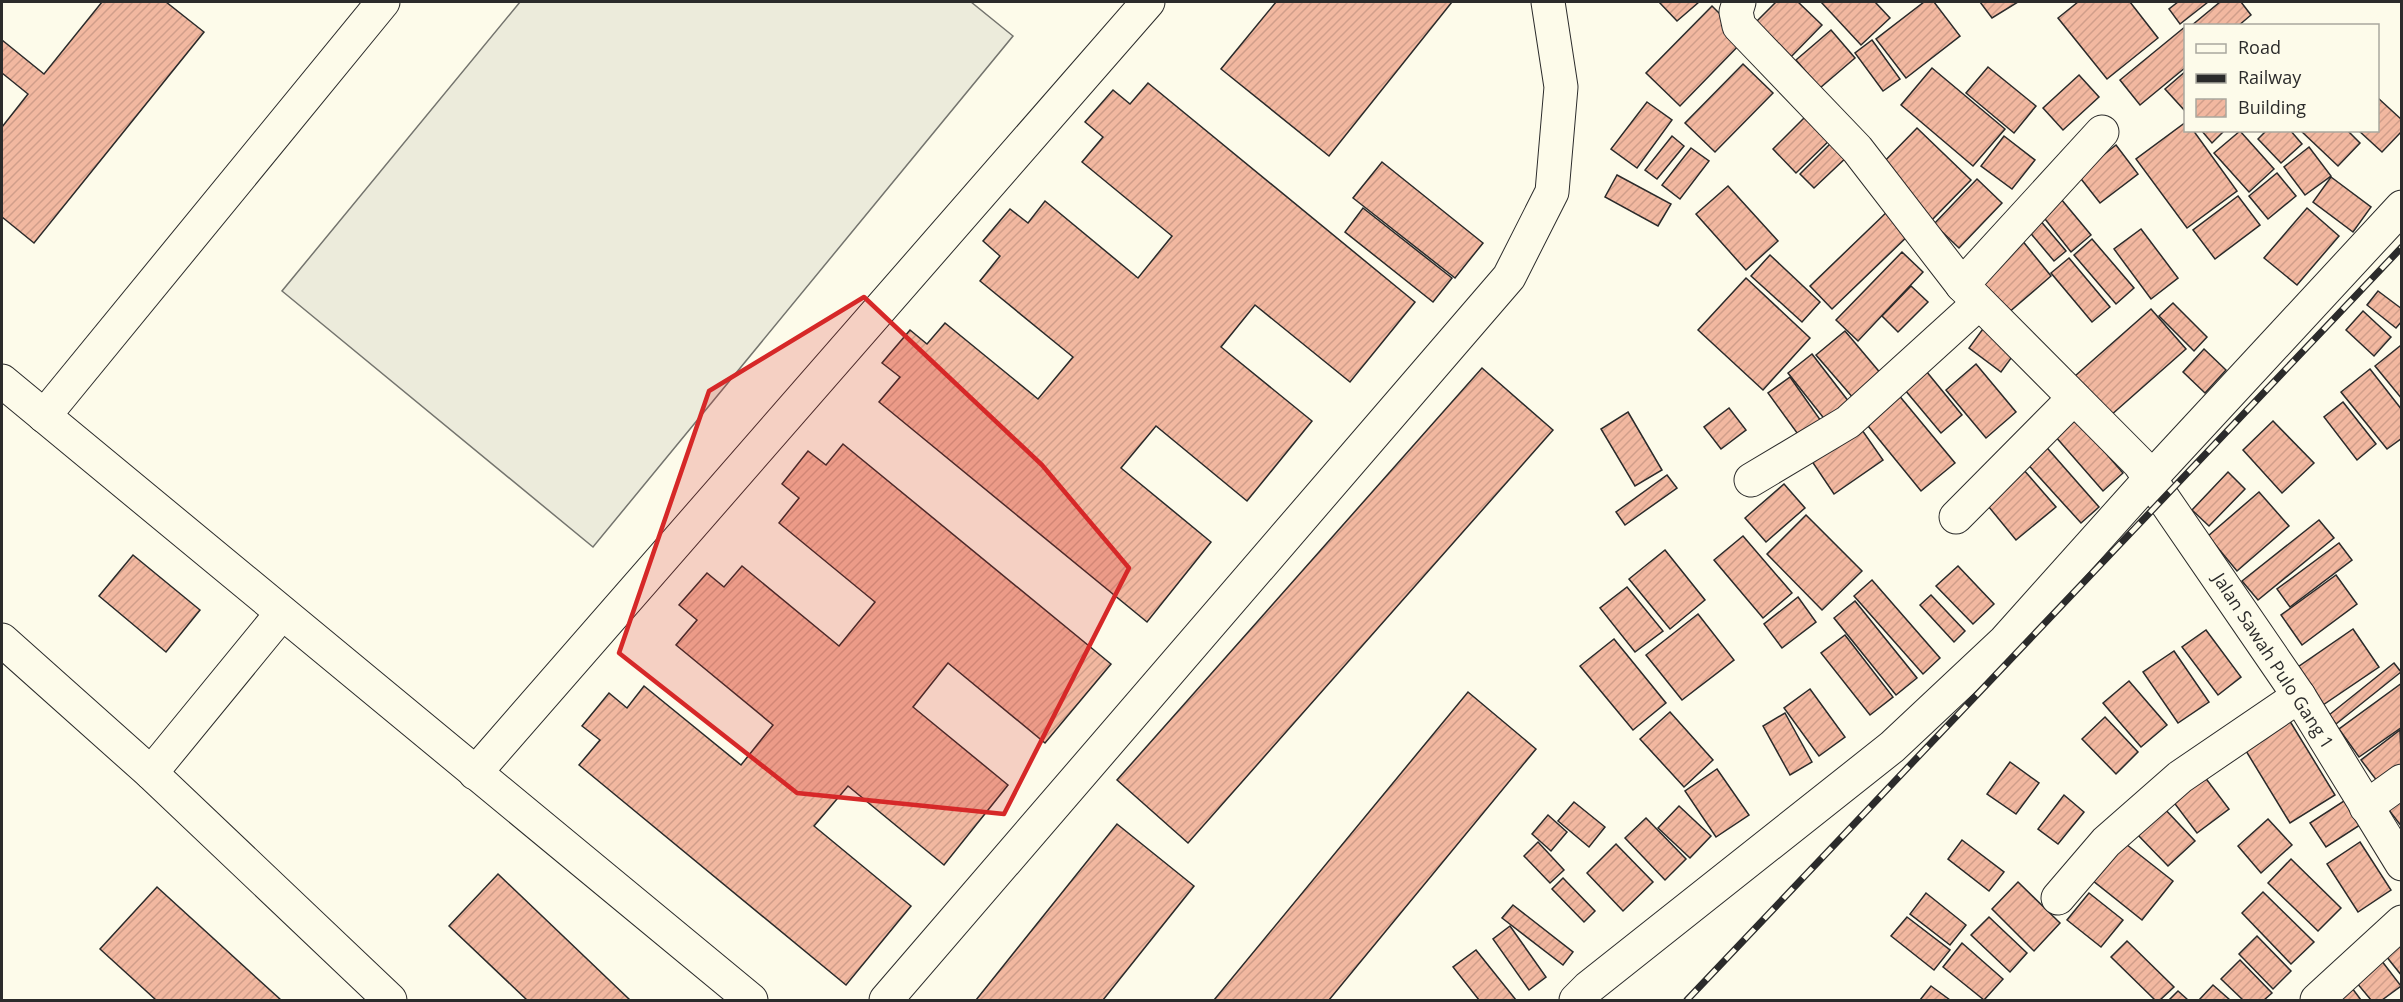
<svg xmlns="http://www.w3.org/2000/svg" width="2403" height="1002" viewBox="0 0 2403 1002" font-family="'Open Sans',sans-serif">
  <defs>
    <pattern id="building-hatch" width="6" height="6" patternUnits="userSpaceOnUse" patternTransform="scale(1.5)"><rect width="6" height="6" fill="#f2b8a0"/><path d="M-1 1l2-2M0 6l6-6M5 7l2-2" fill="none" stroke="#d09e8a"/></pattern>
  </defs>
  <rect width="100%" height="100%" fill="#fdfbea"/>
  <path fill="#ecebdb" stroke="#74746e" stroke-width="1.5" d="M520 2H971L1013 36 593 547 282 291Z"/>
  <g fill="url(#building-hatch)" stroke="#2b2b2b" stroke-width="1.5">
    <path d="M102 2H166L204 32 34 243 2 217V127L28 94 2 73V40L44 74Z"/>
    <path d="M1276 2H1452L1329 156 1221 69Z"/>
    <path d="M1659 2H1699L1677 21Z"/>
    <path d="M1776 2H1798L1822 25 1788 60 1753 25Z"/>
    <path d="M1821 2H1875L1890 18 1861 45Z"/>
    <path d="M1924 2H1934L1960 36 1906 78 1876 39Z"/>
    <path d="M1980 2H2018L1992 18Z"/>
    <path d="M2078 2H2130L2158 38 2107 79 2058 18Z"/>
    <path d="M2178 2H2208L2180 24 2169 9Z"/>
    <path d="M2220 2H2241L2251 15 2238 26H2191Z"/>
    <path d="M1712 6 1745 39 1680 106 1646 73Z"/>
    <path d="M2186 26V67L2140 105 2120 80Z"/>
    <path d="M1831 30 1855 58 1820 88 1796 60Z"/>
    <path d="M1872 40 1900 79 1883 91 1855 53Z"/>
    <path d="M1743 64 1773 93 1715 152 1685 123Z"/>
    <path d="M1988 67 2036 106 2014 133 1966 93Z"/>
    <path d="M1932 68 2005 129 1973 166 1901 105Z"/>
    <path d="M2186 71V112L2165 89Z"/>
    <path d="M2079 75 2099 97 2063 130 2043 108Z"/>
    <path d="M1148 83 1415 302 1350 382 1255 305 1221 347 1312 421 1247 501 1156 426 1121 468 1211 542 1147 622 879 402 900 377 882 363 910 330 927 344 945 323 1038 399 1073 357 980 281 1000 256 983 241 1010 209 1028 223 1045 201 1138 278 1172 236 1082 162 1103 137 1085 122 1113 90 1130 104Z"/>
    <path d="M2378 98 2402 120V131L2382 152 2358 130H2378Z"/>
    <path d="M1647 102 1672 120 1637 168 1611 149Z"/>
    <path d="M1813 109 1837 133 1796 173 1773 149Z"/>
    <path d="M2186 122V130H2193L2237 191 2187 228 2136 159Z"/>
    <path d="M1917 128 1971 180 1932 220 1878 168Z"/>
    <path d="M2201 130H2225L2212 143Z"/>
    <path d="M2267 130H2290L2302 144 2281 163 2258 139Z"/>
    <path d="M2300 130H2347L2360 143 2338 166Z"/>
    <path d="M2240 131 2274 169 2249 192 2214 153Z"/>
    <path d="M1672 136 1684 146 1657 179 1645 170Z"/>
    <path d="M2004 136 2035 160 2012 189 1981 166Z"/>
    <path d="M1835 139 1850 154 1814 188 1800 174Z"/>
    <path d="M2116 145 2138 174 2100 203 2078 175Z"/>
    <path d="M2309 147 2331 176 2305 195 2284 167Z"/>
    <path d="M1691 148 1709 161 1680 199 1662 185Z"/>
    <path d="M1382 162 1483 243 1455 278 1353 198Z"/>
    <path d="M2277 173 2296 196 2268 219 2249 196Z"/>
    <path d="M1617 175 1671 204 1658 226 1605 197Z"/>
    <path d="M2331 177 2371 207 2353 232 2313 202Z"/>
    <path d="M1977 179 2002 203 1959 248 1934 224Z"/>
    <path d="M1728 186 1778 241 1746 270 1696 214Z"/>
    <path d="M2056 193 2091 235 2071 252 2038 210Z"/>
    <path d="M2238 196 2260 225 2215 259 2193 230Z"/>
    <path d="M1363 208 1452 278 1433 302 1345 232Z"/>
    <path d="M1891 208 1913 231 1832 309 1810 286Z"/>
    <path d="M2307 208 2339 236 2297 285 2264 258Z"/>
    <path d="M2033 212 2066 251 2054 261 2022 223Z"/>
    <path d="M2141 229 2178 278 2151 299 2114 249Z"/>
    <path d="M2021 239 2051 276 2007 314 1976 277Z"/>
    <path d="M2092 239 2134 288 2116 304 2074 255Z"/>
    <path d="M1902 252 1923 272 1858 341 1836 320Z"/>
    <path d="M1770 255 1820 302 1802 322 1751 276Z"/>
    <path d="M2069 258 2110 307 2092 322 2051 273Z"/>
    <path d="M1746 278 1810 338 1763 390 1698 330Z"/>
    <path d="M1911 286 1928 302 1898 332 1882 316Z"/>
    <path d="M2378 291 2402 309V321L2396 328 2367 305Z"/>
    <path d="M2173 303 2207 337 2194 351 2159 316Z"/>
    <path d="M2151 309 2186 349 2110 416 2075 376Z"/>
    <path d="M2363 311 2391 337 2374 356 2346 330Z"/>
    <path d="M1985 326 2017 350 2001 372 1969 348Z"/>
    <path d="M1845 331 1882 375 1854 399 1816 355Z"/>
    <path d="M2400 346 2402 348V399L2375 366Z"/>
    <path d="M2204 349 2226 370 2205 393 2183 372Z"/>
    <path d="M1812 354 1849 402 1826 421 1788 373Z"/>
    <path d="M1976 364 2016 412 1986 438 1946 390Z"/>
    <path d="M1922 366 1962 415 1941 433 1900 384Z"/>
    <path d="M1482 368 1553 430 1188 843 1117 780Z"/>
    <path d="M2370 369 2402 410V438L2387 449 2341 392Z"/>
    <path d="M1790 377 1821 421 1800 437 1768 393Z"/>
    <path d="M1897 393 1955 463 1921 491 1864 421Z"/>
    <path d="M2343 402 2376 444 2357 460 2324 417Z"/>
    <path d="M1729 408 1746 430 1721 449 1704 427Z"/>
    <path d="M2068 410 2123 473 2103 491 2048 428Z"/>
    <path d="M1628 412 1662 470 1635 486 1601 429Z"/>
    <path d="M1855 420 1883 460 1834 494 1807 454Z"/>
    <path d="M2273 421 2314 463 2282 493 2243 450Z"/>
    <path d="M2041 441 2099 507 2081 523 2022 458Z"/>
    <path d="M843 444 1111 664 1045 743 948 663 913 707 1008 785 944 865 848 786 814 826 911 906 846 985 579 765 600 740 582 726 609 693 627 708 644 686 741 765 773 725 676 645 697 620 679 605 707 573 724 587 742 566 839 646 875 602 779 523 799 498 782 484 808 451 826 465Z"/>
    <path d="M2023 469 2056 507 2016 540 1984 501Z"/>
    <path d="M2228 472 2245 489 2209 526 2192 510Z"/>
    <path d="M1667 475 1677 488 1625 525 1616 512Z"/>
    <path d="M1784 484 1805 508 1766 542 1745 518Z"/>
    <path d="M2259 492 2289 526 2237 571 2208 536Z"/>
    <path d="M1806 515 1862 571 1822 610 1767 554Z"/>
    <path d="M2319 520 2334 538 2258 600 2242 581Z"/>
    <path d="M1743 536 1792 593 1763 618 1714 560Z"/>
    <path d="M2339 543 2352 560 2290 607 2277 589Z"/>
    <path d="M1665 550 1705 600 1670 629 1629 579Z"/>
    <path d="M133 555 200 610 166 652 99 596Z"/>
    <path d="M1958 566 1994 604 1973 624 1936 586Z"/>
    <path d="M2336 575 2357 604 2302 645 2281 615Z"/>
    <path d="M1872 580 1940 658 1923 674 1854 596Z"/>
    <path d="M1627 587 1663 631 1635 652 1600 608Z"/>
    <path d="M1931 595 1965 631 1954 642 1920 605Z"/>
    <path d="M1798 597 1816 622 1782 648 1764 624Z"/>
    <path d="M1855 601 1917 678 1896 695 1834 618Z"/>
    <path d="M1698 614 1734 660 1682 700 1646 655Z"/>
    <path d="M2353 629 2379 667 2320 707 2295 669Z"/>
    <path d="M2206 630 2241 677 2218 695 2182 647Z"/>
    <path d="M1845 635 1893 697 1870 715 1821 653Z"/>
    <path d="M1614 639 1666 703 1633 730 1580 666Z"/>
    <path d="M2174 651 2209 702 2178 723 2143 672Z"/>
    <path d="M2394 663 2401 672 2336 724 2329 715Z"/>
    <path d="M2129 681 2167 725 2141 747 2103 703Z"/>
    <path d="M2402 683V727L2359 757 2339 729Z"/>
    <path d="M1810 689 1845 737 1819 756 1784 708Z"/>
    <path d="M1468 692 1536 749 1329 1000H1214Z"/>
    <path d="M1670 712 1713 760 1684 787 1640 739Z"/>
    <path d="M1785 713 1812 762 1790 775 1763 726Z"/>
    <path d="M2105 717 2138 752 2116 774 2082 739Z"/>
    <path d="M2288 718 2335 795 2290 823 2243 746Z"/>
    <path d="M2400 730 2402 777 2384 790 2361 760Z"/>
    <path d="M2010 762 2039 783 2016 814 1987 794Z"/>
    <path d="M1717 769 1749 815 1716 837 1685 791Z"/>
    <path d="M2201 772 2229 809 2197 833 2169 796Z"/>
    <path d="M2402 792V827L2385 805Z"/>
    <path d="M2064 795 2084 812 2058 844 2038 829Z"/>
    <path d="M2347 799 2363 823 2326 847 2310 823Z"/>
    <path d="M1574 802 1605 827 1589 847 1558 821Z"/>
    <path d="M1679 806 1711 836 1690 858 1658 828Z"/>
    <path d="M2162 806 2195 841 2168 866 2135 832Z"/>
    <path d="M1548 815 1567 832 1551 851 1532 834Z"/>
    <path d="M1646 818 1686 859 1665 880 1625 838Z"/>
    <path d="M2268 819 2292 845 2261 873 2238 846Z"/>
    <path d="M1117 824 1194 886 1103 1000H976Z"/>
    <path d="M2117 837 2173 881 2142 920 2087 876Z"/>
    <path d="M1962 840 2004 872 1989 891 1948 859Z"/>
    <path d="M1538 842 1564 870 1550 883 1524 856Z"/>
    <path d="M2360 842 2391 890 2358 912 2327 864Z"/>
    <path d="M1616 844 1653 882 1623 911 1587 873Z"/>
    <path d="M2291 859 2341 908 2318 931 2268 883Z"/>
    <path d="M498 874 630 1000H527L449 926Z"/>
    <path d="M1563 878 1595 911 1584 922 1552 889Z"/>
    <path d="M2018 882 2060 923 2034 951 1992 909Z"/>
    <path d="M157 887 281 1000H156L100 949Z"/>
    <path d="M2263 892 2314 942 2291 964 2242 913Z"/>
    <path d="M1926 893 1966 925 1950 945 1910 914Z"/>
    <path d="M2089 893 2123 920 2101 947 2067 920Z"/>
    <path d="M1513 905 1573 952 1563 965 1502 918Z"/>
    <path d="M1907 917 1950 950 1934 970 1891 936Z"/>
    <path d="M1989 917 2027 953 2010 972 1971 935Z"/>
    <path d="M2402 925V976L2378 946Z"/>
    <path d="M1510 926 1546 977 1529 990 1493 939Z"/>
    <path d="M2257 936 2291 971 2273 989 2239 954Z"/>
    <path d="M2127 941 2174 987 2160 1000H2155L2111 957Z"/>
    <path d="M1962 943 2003 979 1984 1000 1943 967Z"/>
    <path d="M1476 950 1516 1000H1479L1453 967Z"/>
    <path d="M2378 956 2401 986 2382 1000H2371L2351 976Z"/>
    <path d="M2240 960 2272 993 2264 1000H2243L2221 979Z"/>
    <path d="M2346 980 2361 1000H2337Z"/>
    <path d="M2213 985 2230 1000H2199Z"/>
    <path d="M1931 986 1950 1000H1920Z"/>
    <path d="M2178 991 2188 1000H2169Z"/>
  </g>
  <g fill="none" stroke-linecap="round" stroke-linejoin="round">
    <g stroke="#2b2b2b" stroke-width="35">
      <g id="minor">
        <path d="M1739 2 1736 12 1739 26 1857 149 1962 285 2139 463 2299 696 2402 864"/>
        <path d="M1962 285 2102 132"/>
        <path d="M2 381 751 1000"/>
        <path d="M44 416 383 2"/>
        <path d="M1751 480 1848 422 1979 303"/>
        <path d="M1956 517 2074 398"/>
        <path d="M2 640 151 773 390 1000"/>
        <path d="M151 773 282 613"/>
        <path d="M475 773 1148 2"/>
        <path d="M2366 807 2402 781"/>
        <path d="M2058 898 2106 842 2180 777 2299 696"/>
        <path d="M886 1000 1509 277 1552 192 1561 87 1548 2"/>
        <path d="M1576 1000 1588 988 1892 747 2005 641 2150 479 2402 207"/>
        <path d="M2317 1000 2402 922"/>
      </g>
    </g>
    <use href="#minor" stroke="#fdfbea" stroke-width="33"/>
    <g stroke="#2b2b2b" stroke-width="7">
      <path id="rail" d="M1687 1000 2402 247"/>
    </g>
    <use href="#rail" stroke="#fdfbea" stroke-width="4.5" stroke-dasharray="14" stroke-linecap="butt"/>
  </g>
  <path fill="#d62828" fill-opacity="0.2" stroke="#d62828" stroke-width="4.5" stroke-linejoin="round" d="M864 297 1042 465 1129 568 1004 814 797 793 619 653 709 391Z"/>
  <g text-anchor="middle" stroke-width="4.5" stroke-linejoin="round" paint-order="stroke">
    <g font-size="18" fill="#2b2b2b" stroke="#fdfbea">
      <text transform="translate(2273 661) rotate(57)" y="6">Jalan Sawah Pulo Gang 1</text>
    </g>
  </g>
  <rect width="2403" height="1002" fill="none" stroke="#2b2b2b" stroke-width="6"/>
  <rect x="2184" y="24" width="195" height="108" fill="#fdfbea" stroke="#a9a89e" stroke-width="1.5"/>
  <rect x="2196" y="44" width="30" height="9" fill="#fdfbea" stroke="#a9a89e" stroke-width="1.5"/>
  <text x="2238" y="54" font-size="18" fill="#2b2b2b">Road</text>
  <rect x="2196" y="74" width="30" height="9" fill="#2b2b2b" stroke="#a9a89e" stroke-width="1.5"/>
  <text x="2238" y="84" font-size="18" fill="#2b2b2b">Railway</text>
  <rect x="2196" y="99" width="30" height="18" fill="url(#building-hatch)" stroke="#a9a89e" stroke-width="1.5"/>
  <text x="2238" y="114" font-size="18" fill="#2b2b2b">Building</text>
</svg>
